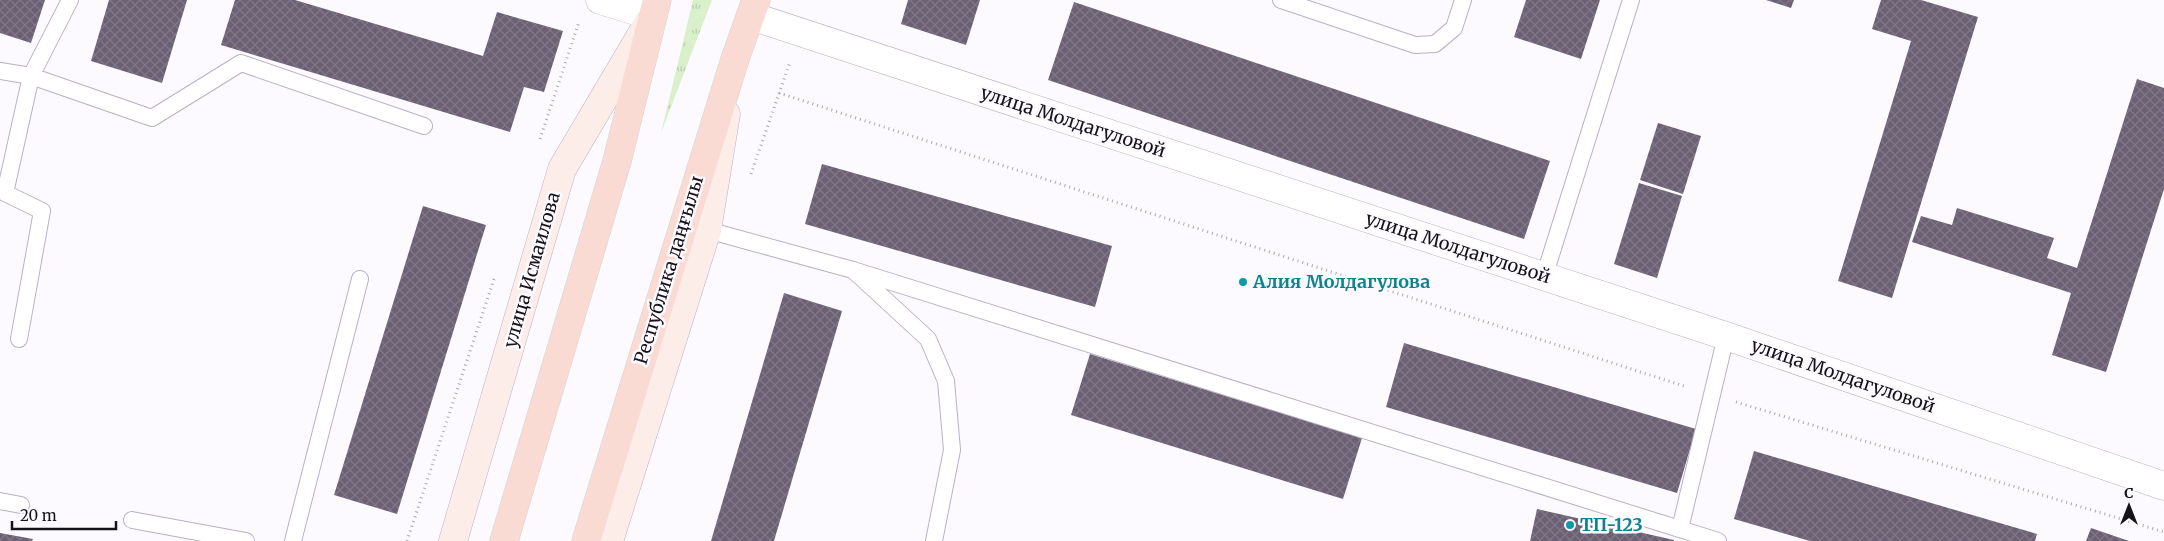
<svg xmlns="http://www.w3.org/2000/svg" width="2164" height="541" viewBox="0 0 2164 541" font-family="Merriweather,serif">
  <defs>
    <pattern id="grass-tufts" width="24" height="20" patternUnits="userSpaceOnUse" patternTransform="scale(1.25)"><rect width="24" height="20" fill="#d9f0cb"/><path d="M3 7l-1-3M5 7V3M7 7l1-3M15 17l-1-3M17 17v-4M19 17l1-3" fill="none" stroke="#bacdae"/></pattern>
    <pattern id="building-cross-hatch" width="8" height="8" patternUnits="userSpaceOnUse" patternTransform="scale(1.25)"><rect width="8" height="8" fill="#6c6174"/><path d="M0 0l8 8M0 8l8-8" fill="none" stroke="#7f7786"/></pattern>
  </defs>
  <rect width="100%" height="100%" fill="#fcfafe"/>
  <path fill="url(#grass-tufts)" d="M693 0H712L661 133Z"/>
  <g fill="url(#building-cross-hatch)">
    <path d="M0 0H45L31 43 0 33Z"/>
    <path d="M109 0H187L162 83 91 61Z"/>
    <path d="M235 0H295L483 56 497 12 563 31 544 92 524 87 510 132 221 45Z"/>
    <path d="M908 0H980L966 45 901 24Z"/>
    <path d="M1526 0H1600L1581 59 1514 37Z"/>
    <path d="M1766 0H1794L1791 8Z"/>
    <path d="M1881 0H1921L1978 17 1892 298 1838 281 1911 41 1872 29Z"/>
    <path d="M1074 2 1550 161 1524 239 1048 80Z"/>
    <path d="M2137 79 2164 88V189L2106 372 2052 355 2071 293 1912 242 1921 216 1952 225 1957 208 2054 238 2047 258 2077 268Z"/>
    <path d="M1658 123 1701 136 1683 194 1640 180Z"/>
    <path d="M822 164 1112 246 1095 307 805 224Z"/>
    <path d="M1639 183 1682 196 1657 278 1614 264Z"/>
    <path d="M423 206 486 225 397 514 334 495Z"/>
    <path d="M784 293 842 311 774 541H711Z"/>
    <path d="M1404 343 1696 429 1677 493 1386 407Z"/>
    <path d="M1090 354 1362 438 1343 499 1071 415Z"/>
    <path d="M1754 451 2037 534 2035 541H1810L1734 519Z"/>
    <path d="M1537 509 1674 540V541H1530Z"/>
    <path d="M2091 528 2129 541H2086Z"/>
    <path d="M0 533 33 539 32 541H0Z"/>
  </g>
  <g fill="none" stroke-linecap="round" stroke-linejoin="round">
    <g stroke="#bbb0c4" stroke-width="18">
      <g id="service">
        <path d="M70 0 31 76 152 118 241 63 424 126"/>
        <path d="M1281 0 1415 45 1435 44 1454 28 1463 0"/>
        <path d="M0 71 31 76 5 193 42 211 19 339"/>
        <path d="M707 230 853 270 928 339 946 381 952 450 934 541"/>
        <path d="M853 270 1718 541"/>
        <path d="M1544 277 1631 0"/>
        <path d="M0 501 21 505"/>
        <path d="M132 520 246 541"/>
        <path d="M1680 529 1726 336"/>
        <path d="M293 541 360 279"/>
      </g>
    </g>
    <g stroke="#bbb0c4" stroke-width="29">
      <path id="minor" d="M600 0 652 16"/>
    </g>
    <g stroke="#bbb0c4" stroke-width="29">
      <path id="tertiary" d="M751 16 1726 336 2164 486"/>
    </g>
    <g stroke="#bbb0c4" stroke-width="29">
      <g id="secondary">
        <path d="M453 541 562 169 649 22"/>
        <path d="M609 541 707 230 726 114"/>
      </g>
    </g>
    <g stroke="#d5d4d6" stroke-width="29">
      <g id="primary">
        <path d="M504 541 617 161 657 0"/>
        <path d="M586 541 735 59 756 0"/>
      </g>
    </g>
    <g stroke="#aca9ae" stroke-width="3" stroke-dasharray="1 4" stroke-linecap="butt">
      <path d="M779 93 1687 387"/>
      <path d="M540 139 579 22"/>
      <path d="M751 174 790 62"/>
      <path d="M1736 402 2164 532"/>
      <path d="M407 541 495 276"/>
    </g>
    <use href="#service" stroke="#fff" stroke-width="16"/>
    <use href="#minor" stroke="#fff" stroke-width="28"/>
    <use href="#tertiary" stroke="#fff" stroke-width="28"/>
    <use href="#secondary" stroke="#fcede9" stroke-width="28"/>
    <use href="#primary" stroke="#fadbd3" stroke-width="28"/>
  </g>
  <g fill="#0f9aa8" stroke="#fcfafe" stroke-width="2">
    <circle cx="1243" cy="282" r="5"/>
    <circle cx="1570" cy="525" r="5"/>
  </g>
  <g text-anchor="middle" stroke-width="5" stroke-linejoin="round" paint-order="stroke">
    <g font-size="18" fill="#161219" stroke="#fcfafe">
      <text transform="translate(1073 122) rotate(18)" y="6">улица Молдагуловой</text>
      <text transform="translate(1458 248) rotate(18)" y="6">улица Молдагуловой</text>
      <text transform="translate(532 270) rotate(-74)" y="6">улица Исмаилова</text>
      <text transform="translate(669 270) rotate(-73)" y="6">Республика даңғылы</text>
      <text transform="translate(1843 376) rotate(19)" y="6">улица Молдагуловой</text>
    </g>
    <g font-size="18" font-weight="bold" fill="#0d838f" stroke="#fcfafe" text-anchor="start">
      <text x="1253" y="288">Алия Молдагулова</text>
      <text x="1580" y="531">ТП-123</text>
    </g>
  </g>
  <g transform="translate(2129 506)" stroke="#fcfafe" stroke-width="4" paint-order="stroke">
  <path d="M0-4L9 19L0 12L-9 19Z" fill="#161219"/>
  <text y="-8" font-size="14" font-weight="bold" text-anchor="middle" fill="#161219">С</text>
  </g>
  <path d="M12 521v8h104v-8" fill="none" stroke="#161219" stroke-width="2.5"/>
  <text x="20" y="521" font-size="15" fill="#161219" stroke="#fcfafe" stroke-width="4" paint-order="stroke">20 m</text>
</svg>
